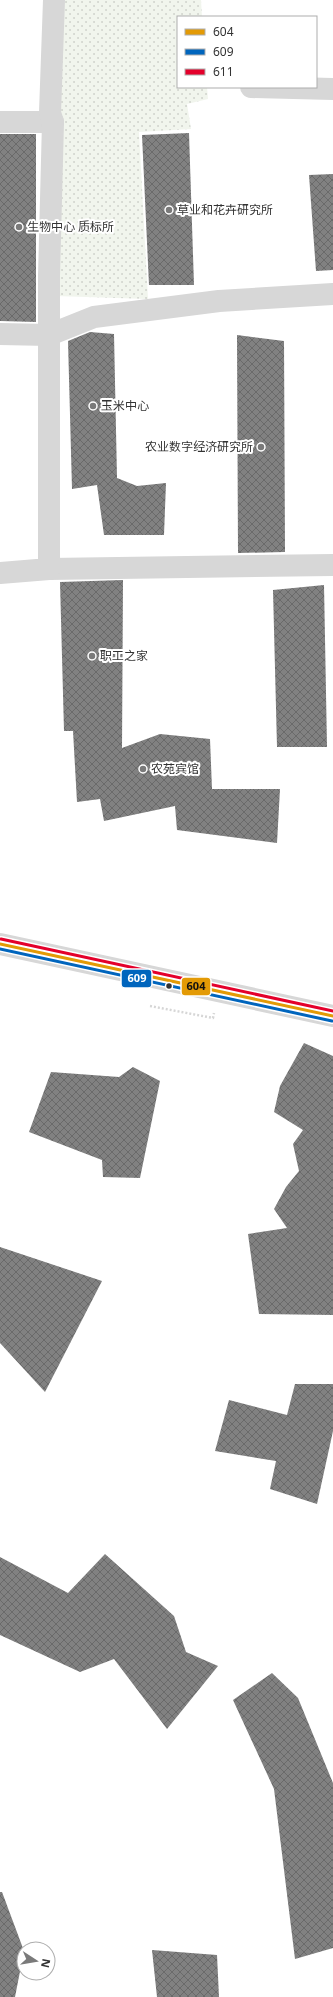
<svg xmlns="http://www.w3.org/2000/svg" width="333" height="1997" viewBox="0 0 333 1997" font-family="'Noto Sans','Noto Sans SC',sans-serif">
  <defs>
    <pattern id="grass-dots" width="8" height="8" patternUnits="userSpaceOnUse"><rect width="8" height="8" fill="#f1f5ed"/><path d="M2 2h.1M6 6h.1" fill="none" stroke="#cfd2cc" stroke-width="1.8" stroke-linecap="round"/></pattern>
    <pattern id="building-cross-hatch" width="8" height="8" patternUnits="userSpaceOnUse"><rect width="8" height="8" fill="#818181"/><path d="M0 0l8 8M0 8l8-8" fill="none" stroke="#6a6a6a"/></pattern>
  </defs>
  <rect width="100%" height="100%" fill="#fff"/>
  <path fill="url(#grass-dots)" d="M63 0H201L202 17H178V87H207L208 99 187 104 191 129 139 132 148 299 55 296Z"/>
  <g fill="url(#building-cross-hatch)">
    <path d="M189 133 194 285H149L142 135Z"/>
    <path d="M0 134H36V322L0 321Z"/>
    <path d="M333 174V270L316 271 309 175Z"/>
    <path d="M90 332 114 334 117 478 137 486 166 483 164 535H104L97 485 72 489 68 341Z"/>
    <path d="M237 335 284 341 285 552 238 553Z"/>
    <path d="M123 580 122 748 160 734 210 739 212 789H280L277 843 177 830 175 806 104 821 100 799 77 802 73 731H64L60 582Z"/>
    <path d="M324 585 327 747H277L273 590Z"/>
    <path d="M304 1043 333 1056V1315L259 1314 248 1234 287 1228 274 1209 286 1187 299 1171 293 1144 303 1130 274 1112 280 1086Z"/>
    <path d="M133 1067 160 1081 140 1178 103 1177 102 1160 29 1132 51 1072 119 1077Z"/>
    <path d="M0 1247 102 1281 45 1392 0 1343Z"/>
    <path d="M295 1384H333V1431L317 1504 270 1489 276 1461 215 1451 229 1400 287 1415Z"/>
    <path d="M105 1554 174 1616 186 1652 218 1666 167 1729 114 1659 80 1672 0 1635V1557L68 1593Z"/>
    <path d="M272 1673 298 1698 333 1783V1948L295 1959 274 1789 233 1700Z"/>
    <path d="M0 1892H2L24 1951 15 1997H0Z"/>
    <path d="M152 1950 217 1955 219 1997H157Z"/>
  </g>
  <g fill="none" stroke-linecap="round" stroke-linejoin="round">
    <path stroke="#d6d6d6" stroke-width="2.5" stroke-dasharray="2 2" stroke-linecap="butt" d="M150 1006 213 1018 214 1013"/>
    <g stroke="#d7d7d7" stroke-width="22">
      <path d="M251 87 333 89"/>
      <path d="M0 122H53"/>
      <path d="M0 334 49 335 94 317 219 301 333 294"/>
      <path d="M49 569 333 565"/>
      <path d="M0 573 49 569V276L53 122 50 113 54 0"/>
      <path d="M0 944 333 1016"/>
    </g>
    <g stroke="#fff" stroke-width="6">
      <path id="bus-1" d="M0 944 333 1016"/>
    </g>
    <g stroke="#fff" stroke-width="6">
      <path id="bus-2" d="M0 949 332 1021"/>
    </g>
    <g stroke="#fff" stroke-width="6">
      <path id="bus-3" d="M1 939 333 1011"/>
    </g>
    <use href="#bus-1" stroke="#e39a05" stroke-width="3"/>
    <use href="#bus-2" stroke="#0065bd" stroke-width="3"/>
    <use href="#bus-3" stroke="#e4002b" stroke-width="3"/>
  </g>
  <g fill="#7a7a7a" stroke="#fff" stroke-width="1.5">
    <circle cx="169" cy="210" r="4"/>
    <circle cx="19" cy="227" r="4"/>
    <circle cx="93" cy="406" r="4"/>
    <circle cx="261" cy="447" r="4"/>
    <circle cx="92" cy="656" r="4"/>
    <circle cx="143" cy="769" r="4"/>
  </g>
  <circle fill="#333" stroke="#fff" stroke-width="1.5" cx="169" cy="986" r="3.5"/>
  <g text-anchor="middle" stroke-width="4" stroke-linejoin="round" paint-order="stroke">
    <g font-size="12" fill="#333" stroke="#fff" text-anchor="start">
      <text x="177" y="214">草业和花卉研究所</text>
      <text x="27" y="231">生物中心 质标所</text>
      <text x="101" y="410">玉米中心</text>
      <text x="253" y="451" text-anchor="end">农业数字经济研究所</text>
      <text x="100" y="660">职工之家</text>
      <text x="151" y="773">农苑宾馆</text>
    </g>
  </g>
  <g stroke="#fff" stroke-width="1.5">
    <rect x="121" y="969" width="31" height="19" rx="4" fill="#0065bd"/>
    <rect x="181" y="977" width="30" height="19" rx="4" fill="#e39a05"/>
  </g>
  <g font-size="11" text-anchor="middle" font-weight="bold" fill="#fff">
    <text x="137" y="982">609</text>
  </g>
  <g font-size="11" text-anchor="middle" font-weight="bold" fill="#111">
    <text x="196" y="990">604</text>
  </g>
  <rect x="177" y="16" width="140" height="72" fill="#ffffff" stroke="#adadad"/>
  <rect x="185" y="29" width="20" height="6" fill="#e39a05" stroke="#adadad"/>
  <text x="213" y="36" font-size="12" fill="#333333">604</text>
  <rect x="185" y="49" width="20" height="6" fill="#0065bd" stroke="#adadad"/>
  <text x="213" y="56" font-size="12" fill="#333333">609</text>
  <rect x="185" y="69" width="20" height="6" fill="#e4002b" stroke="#adadad"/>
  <text x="213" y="76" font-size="12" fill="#333333">611</text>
  <g transform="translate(36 1961) rotate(102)"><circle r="19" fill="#ffffff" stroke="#adadad"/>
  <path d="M0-3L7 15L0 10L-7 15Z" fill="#7a7a7a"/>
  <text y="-6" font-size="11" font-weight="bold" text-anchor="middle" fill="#333333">N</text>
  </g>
</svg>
